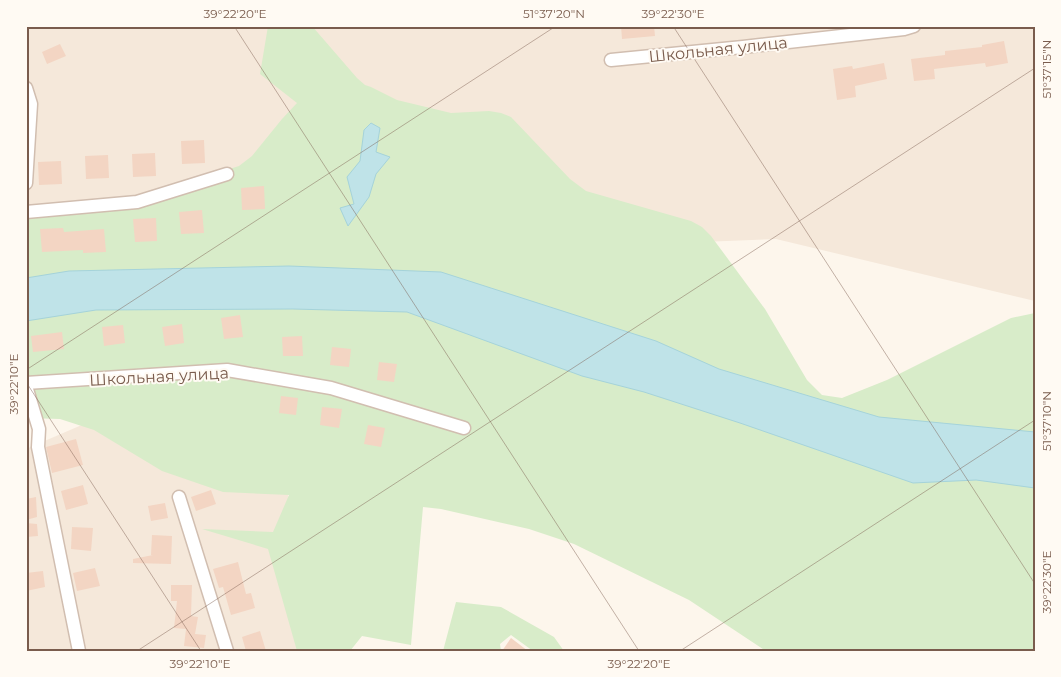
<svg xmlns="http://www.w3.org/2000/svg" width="1061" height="677" viewBox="0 0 1061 677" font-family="Montserrat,sans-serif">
  <rect width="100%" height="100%" fill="#fdf6ec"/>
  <g fill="#f5e8da">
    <path d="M26 26H1035V301L776 239 26 269Z"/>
    <path d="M84 424 281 472 336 651H26V449Z"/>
  </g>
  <g fill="#d8ecc9">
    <path d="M268 26H312L357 78 365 85 371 87 397 100 451 113 489 111 501 113 511 117 570 179 586 191 691 221 702 227 711 236 765 309 807 380 822 395 842 398 887 380 1011 318 1035 313V651H766L689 600 574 544 529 529 441 509 423 507 411 645 362 636 350 651H297L268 549 202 529 273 532 289 495 223 492 162 471 94 430 60 419 26 418V217L28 218 167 189 239 166 252 156 282 119 297 103 260 74Z"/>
    <path d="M456 602 501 607 554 637 564 651H533L511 635 500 644 501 651H443Z"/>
  </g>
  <g fill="#bfe3e8" stroke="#a5d3da">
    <path d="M371 123 380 128 376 152 390 157 376 174 369 197 348 226 340 208 354 204 347 177 360 161 364 130Z"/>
    <path d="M289 266 441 272 656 341 719 369 879 417 1035 432V488L976 480 913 483 740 423 644 392 582 376 407 312 293 309 96 310 26 321V278L69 271Z"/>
  </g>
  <g fill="#f3d5c3">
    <path d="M621 26H654L655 36 622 39Z"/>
    <path d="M1004 41 1008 63 986 67 985 63 934 69 935 79 914 81 911 59 945 55V51L982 47V45Z"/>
    <path d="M60 44 66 56 47 64 42 52Z"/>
    <path d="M884 63 887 79 855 86 856 97 837 100 833 69 852 66 853 69Z"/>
    <path d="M204 140 205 163 182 164 181 141Z"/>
    <path d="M155 153 156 176 133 177 132 154Z"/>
    <path d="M108 155 109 178 86 179 85 156Z"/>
    <path d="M61 161 62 184 39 185 38 162Z"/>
    <path d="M264 186 265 209 242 210 241 188Z"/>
    <path d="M202 210 204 233 181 234 179 212Z"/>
    <path d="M156 218 157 241 135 242 133 219Z"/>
    <path d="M63 228 64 232 104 229 106 252 83 253V250L42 252 40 229Z"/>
    <path d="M240 315 243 337 224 339 221 318Z"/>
    <path d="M182 324 184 343 165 346 162 327Z"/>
    <path d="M123 325 125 343 104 346 102 327Z"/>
    <path d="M62 332 64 349 33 352 31 336Z"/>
    <path d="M302 336 303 356H283L282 337Z"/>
    <path d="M332 347 351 349 349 367 330 365Z"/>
    <path d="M379 362 397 364 394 382 377 380Z"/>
    <path d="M281 396 298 398 296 415 279 413Z"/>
    <path d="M322 407 342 409 339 428 320 425Z"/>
    <path d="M368 425 385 428 381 447 364 444Z"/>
    <path d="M76 439 83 465 52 473 46 447Z"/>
    <path d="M83 485 88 504 66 510 61 491Z"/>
    <path d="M211 490 216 504 196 511 191 497Z"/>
    <path d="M36 497 37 517 26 520V499Z"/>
    <path d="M165 503 168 518 151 521 148 506Z"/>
    <path d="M26 523 37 524 38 536 26 537Z"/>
    <path d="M72 527 93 528 91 551 71 549Z"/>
    <path d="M152 535 172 536 171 564 133 563V559L153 555H151Z"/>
    <path d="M238 562 246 594 251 593 255 608 231 615 223 587 219 588 213 569Z"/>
    <path d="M95 568 100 586 77 591 73 573Z"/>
    <path d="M43 571 45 587 26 591V573Z"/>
    <path d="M171 585H192L191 616 198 617 195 634 206 635 204 648 184 646 186 629 174 628 177 601H171Z"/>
    <path d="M260 631 266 651H246L242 637Z"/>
    <path d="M511 638 528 651H502Z"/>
  </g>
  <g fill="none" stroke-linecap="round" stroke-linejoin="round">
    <g stroke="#d1beb0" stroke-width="15">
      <g id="minor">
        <path d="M611 60 743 47 904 29 914 26"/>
        <path d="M26 88 31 104 26 183"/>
        <path d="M26 212 137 202 227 174"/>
        <path d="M26 383 227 370 331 388 464 428"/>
        <path d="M26 386 39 429 38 447 79 651"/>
        <path d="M179 497 227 651"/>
      </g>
    </g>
    <use href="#minor" stroke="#fff" stroke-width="12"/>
  </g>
  <path fill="none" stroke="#7a5c4d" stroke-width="1" stroke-opacity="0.45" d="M234 26 639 651M673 26 1035 584M26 370 556 26M26 382 201 651M137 651 1035 68M680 651 1035 420"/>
  <g text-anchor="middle" stroke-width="4" stroke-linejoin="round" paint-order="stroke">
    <g font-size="16" fill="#7a5c4d" stroke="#fffaf3">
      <text transform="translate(718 49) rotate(-6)" y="6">Школьная улица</text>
      <text transform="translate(159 376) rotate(-3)" y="6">Школьная улица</text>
    </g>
  </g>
  <rect width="1061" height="677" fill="none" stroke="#fffaf3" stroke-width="55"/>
  <rect x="28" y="28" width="1006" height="622" fill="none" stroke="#7a5c4d" stroke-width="2"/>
  <g font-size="12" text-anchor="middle" fill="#7a5c4d">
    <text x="235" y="18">39°22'20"E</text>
    <text x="554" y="18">51°37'20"N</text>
    <text x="673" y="18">39°22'30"E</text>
    <text transform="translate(1047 69) rotate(-90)" y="4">51°37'15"N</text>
    <text transform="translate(14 384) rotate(-90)" y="4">39°22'10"E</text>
    <text transform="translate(1047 421) rotate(-90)" y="4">51°37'10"N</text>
    <text transform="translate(1047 582) rotate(-90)" y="4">39°22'30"E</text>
    <text x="200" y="668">39°22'10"E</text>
    <text x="639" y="668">39°22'20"E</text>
  </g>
</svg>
